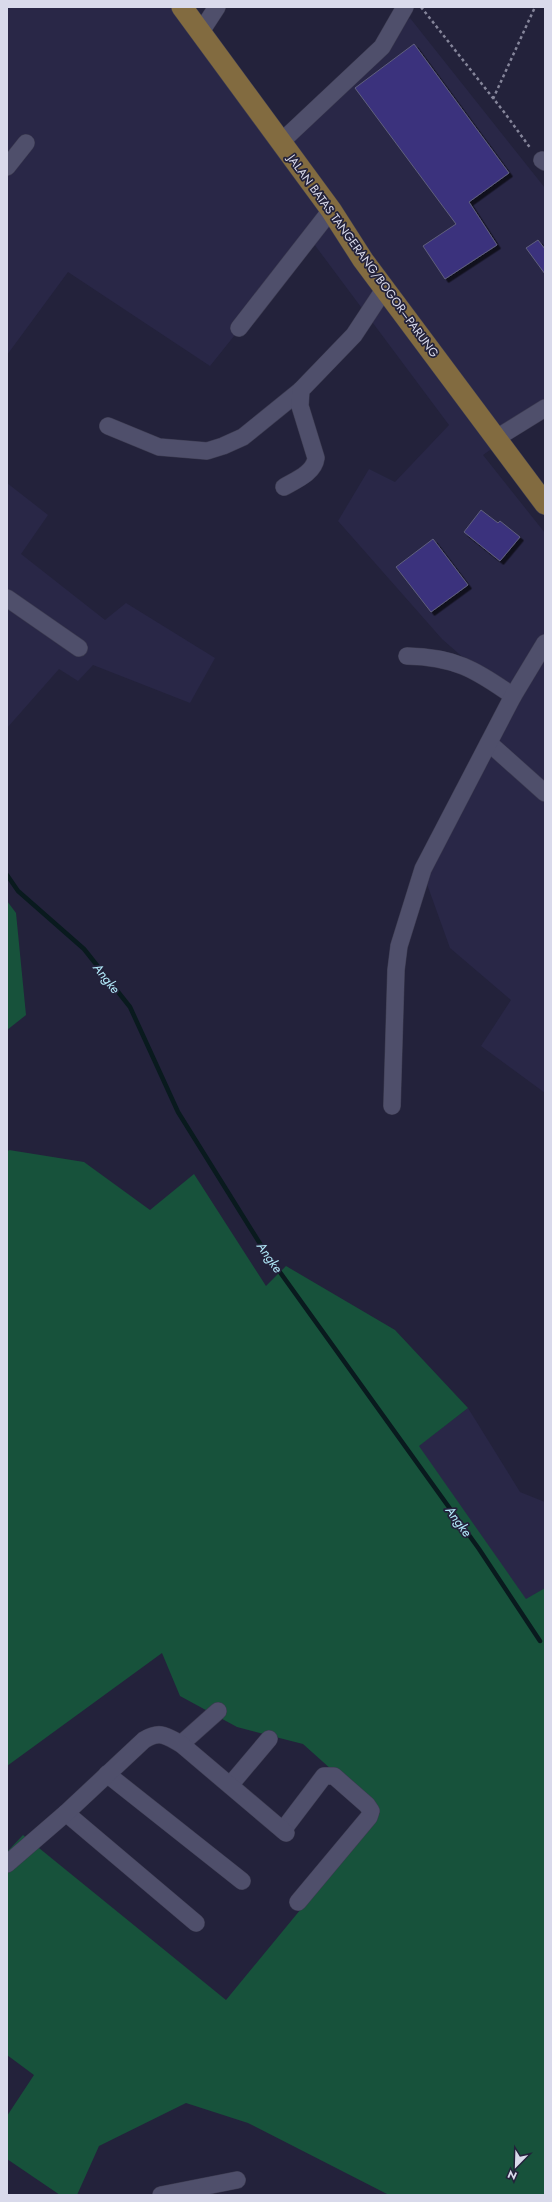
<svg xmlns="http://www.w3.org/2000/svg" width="552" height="2202" viewBox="0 0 552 2202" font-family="Jost,sans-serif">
  <defs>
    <filter id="shadow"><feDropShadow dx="3.5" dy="3.5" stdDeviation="0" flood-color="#0009"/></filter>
  </defs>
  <rect width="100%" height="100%" fill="#23223b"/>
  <g fill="#292747">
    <path d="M7 7H175L276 139 410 18 545 188V411L483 455 545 533V1093L481 1046 511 1000 450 948 423 873 514 702 442 639 338 521 369 469 395 482 449 425 311 240 210 366 68 272 7 355Z"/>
    <path d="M7 483 48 515 21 554 105 620 126 603 215 658 190 703 93 665 78 681 59 669 7 728Z"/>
    <path d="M468 1408 520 1492 545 1502V1588L526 1600 418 1446Z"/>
  </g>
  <g fill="#17523b">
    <path d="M7 901 16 913 26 1015 7 1030Z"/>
    <path d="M9 1150 84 1162 150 1210 194 1174 266 1286 286 1266 395 1330 468 1408 419 1446 526 1599 545 1588V2195H389L248 2123 186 2103 99 2146 77 2195H60L7 2159V2116L34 2075 7 2055V1852L23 1835 226 2000 380 1813 303 1744 237 1727 180 1696 162 1653 7 1766V1152Z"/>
  </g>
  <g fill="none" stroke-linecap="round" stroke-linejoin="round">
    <path stroke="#091a1e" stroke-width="4.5" d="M7 875 18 891 84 949 130 1007 178 1112 264 1250 479 1549 540 1641"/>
  </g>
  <g fill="#3b317d" stroke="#60607e" filter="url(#shadow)">
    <path d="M414 44 509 173 469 202 497 245 445 279 423 246 456 224 355 88Z"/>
    <path d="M538 240 545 249V274L526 248Z"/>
    <path d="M481 510 498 523 500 521 520 537 500 561 464 532Z"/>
    <path d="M433 539 468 585 431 612 396 567Z"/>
  </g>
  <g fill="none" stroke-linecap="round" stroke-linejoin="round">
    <g stroke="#3d3c51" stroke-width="18">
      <g id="minor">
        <path d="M200 33 217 7"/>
        <path d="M281 142 382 47 405 7"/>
        <path d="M542 160 545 162"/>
        <path d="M7 167 26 143"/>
        <path d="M239 328 331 210"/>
        <path d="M108 426 159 447 207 451 223 446 243 437 301 390"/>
        <path d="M495 439 545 408"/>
        <path d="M284 487C296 480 314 473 316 458L300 406 301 390 354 335 385 288"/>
        <path d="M7 598 79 648"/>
        <path d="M407 656C454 657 475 669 513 696"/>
        <path d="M489 743 545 793"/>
        <path d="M392 1106 396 970 399 946 423 869 513 696 545 643"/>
        <path d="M181 1744 218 1711"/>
        <path d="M107 1774 242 1881"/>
        <path d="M231 1784 269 1739"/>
        <path d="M66 1813 196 1923"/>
        <path d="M283 1830 324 1776H334L367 1805 371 1811 369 1817 298 1902"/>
        <path d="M7 1864 66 1813 144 1740C160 1730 166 1736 181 1744L286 1833"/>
        <path d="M161 2195 237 2180"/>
      </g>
    </g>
    <g stroke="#3d3c51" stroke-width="22">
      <path id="major" d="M182 7 331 210 363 260 545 504"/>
    </g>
    <g stroke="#85859a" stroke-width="2.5" stroke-dasharray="3 3" stroke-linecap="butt">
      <path d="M421 7 504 112 531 149"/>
      <path d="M493 99 535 7"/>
    </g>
    <use href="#minor" stroke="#4f4f6b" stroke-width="17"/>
    <use href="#major" stroke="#826b40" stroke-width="21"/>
  </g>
  <g text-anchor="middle" stroke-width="3.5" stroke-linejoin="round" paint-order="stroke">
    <g font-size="12" fill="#d9daeb" stroke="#23223b">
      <text transform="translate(363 256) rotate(54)" y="4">JALAN BATAS TANGERANG/BOGOR–PARUNG</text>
    </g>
    <g font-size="13" font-style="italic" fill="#b3ebfb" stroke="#23223b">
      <text transform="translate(107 978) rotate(52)" y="5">Angke</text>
      <text transform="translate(270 1257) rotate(55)" y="5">Angke</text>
      <text transform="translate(459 1521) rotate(54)" y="5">Angke</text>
    </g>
  </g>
  <rect width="552" height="2202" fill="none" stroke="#d9daeb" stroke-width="16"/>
  <g transform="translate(516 2166) rotate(203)" stroke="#23223b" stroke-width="3" paint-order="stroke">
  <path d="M0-3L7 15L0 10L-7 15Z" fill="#d9daeb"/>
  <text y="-6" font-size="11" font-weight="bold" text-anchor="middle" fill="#d9daeb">N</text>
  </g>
</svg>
